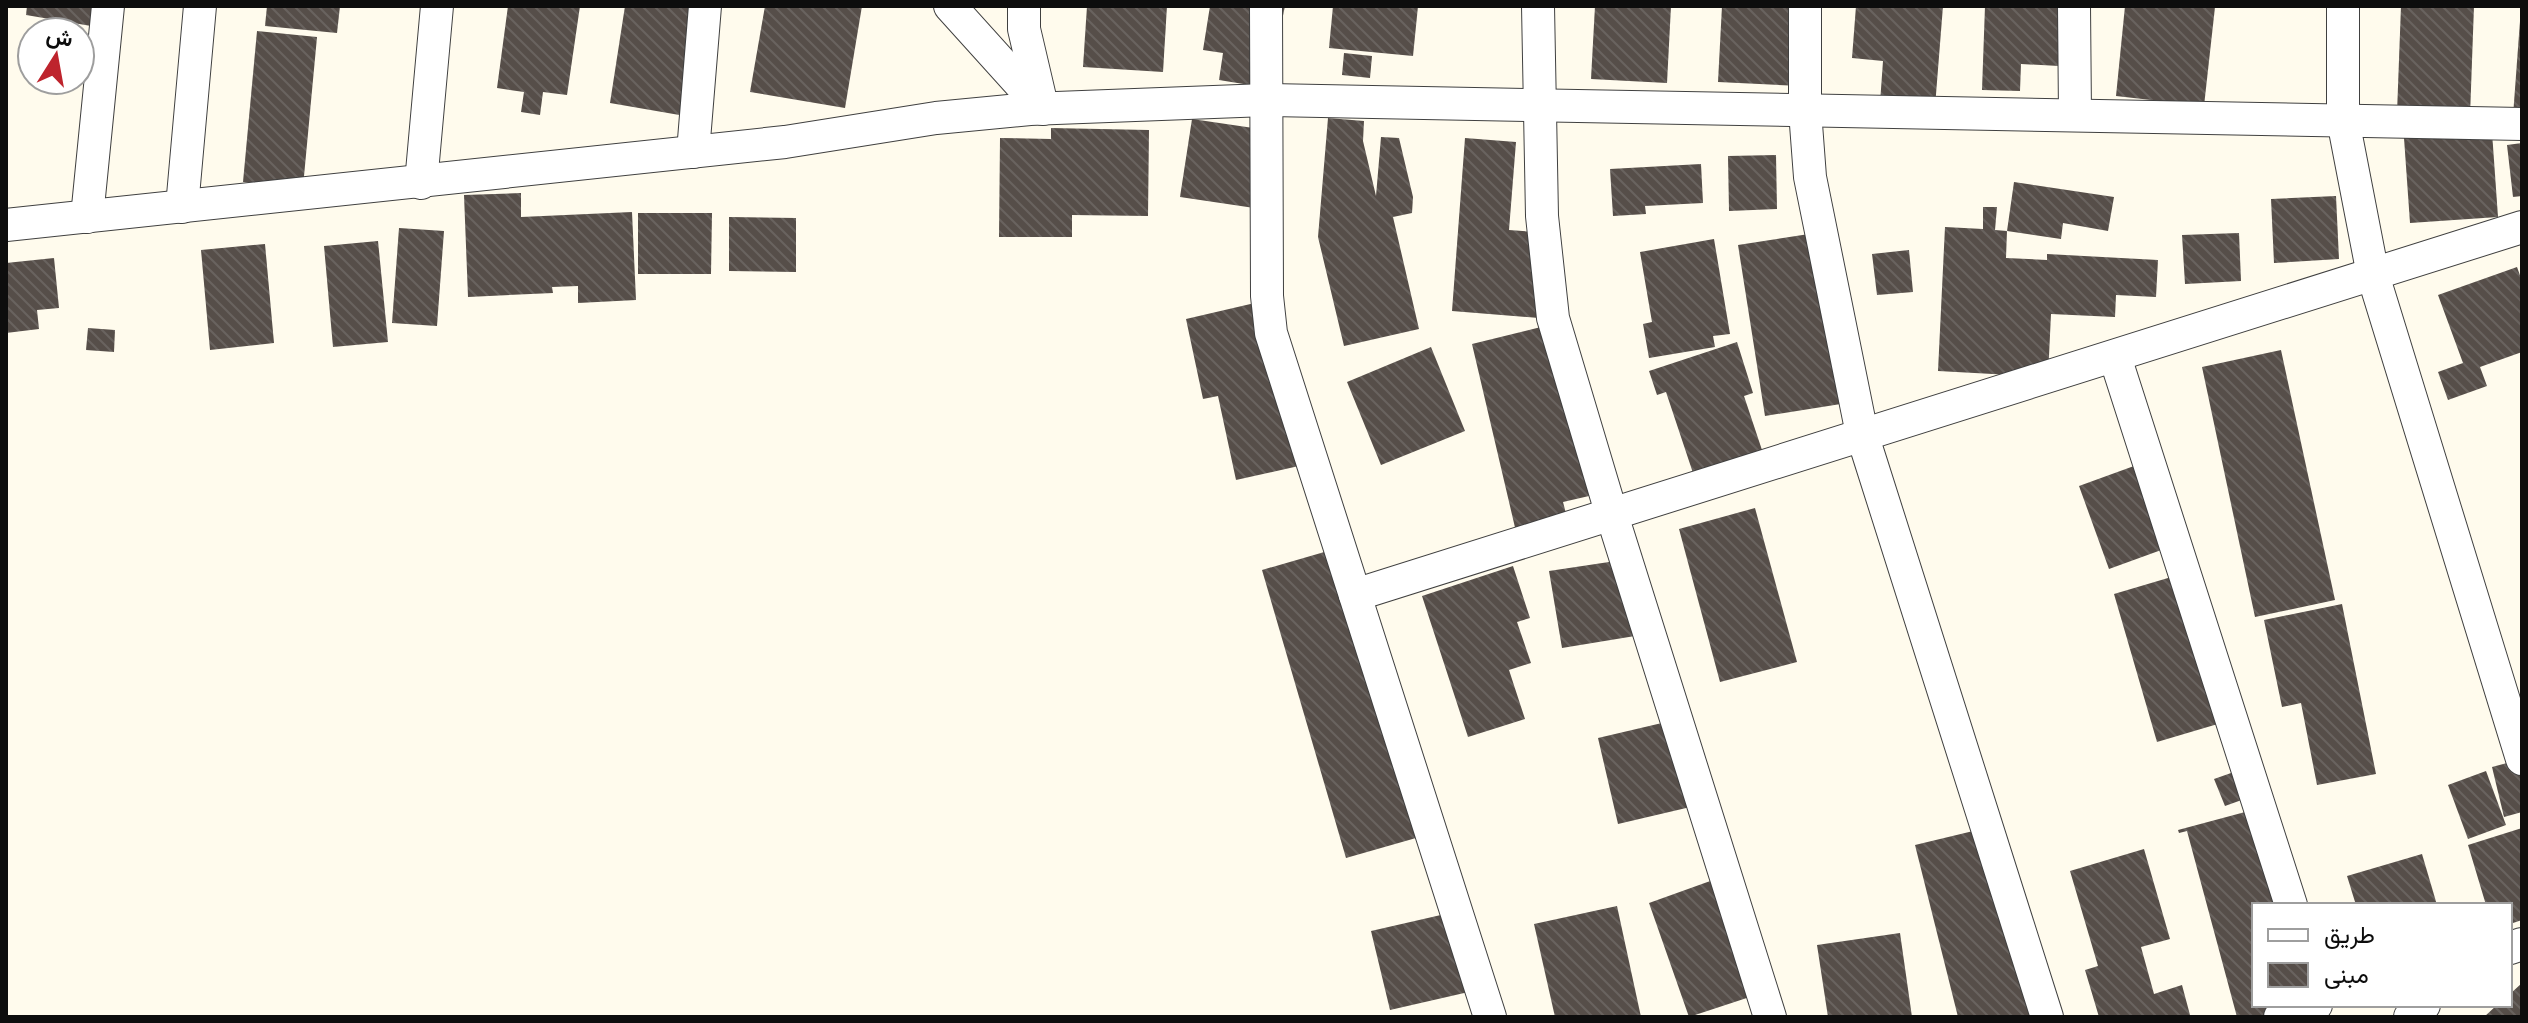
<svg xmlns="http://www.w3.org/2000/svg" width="2528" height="1023" viewBox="0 0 2528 1023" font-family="'IBM Plex Serif',Vazirmatn,serif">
  <defs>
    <pattern id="building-back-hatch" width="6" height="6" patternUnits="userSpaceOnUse" patternTransform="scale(2)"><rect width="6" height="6" fill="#564e49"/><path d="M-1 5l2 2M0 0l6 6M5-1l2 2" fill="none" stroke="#69635f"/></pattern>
  </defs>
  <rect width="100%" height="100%" fill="#fffbed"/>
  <g fill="url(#building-back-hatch)">
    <path d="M27 6H107L103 28 26 15Z"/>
    <path d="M267 6H340L337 33 265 26Z"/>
    <path d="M508 6H580L567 95 543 92 540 115 521 112 524 92 497 88Z"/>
    <path d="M625 6H709L691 117 610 103Z"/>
    <path d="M765 6H862L845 108 750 92Z"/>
    <path d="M1087 6H1167L1163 72 1083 67Z"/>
    <path d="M1210 6H1285L1268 88 1219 80 1223 53 1203 50Z"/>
    <path d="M1333 6H1418L1413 56 1329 48Z"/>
    <path d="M1595 6H1671L1667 83 1591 79Z"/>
    <path d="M1722 6H1805L1801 86 1718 82Z"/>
    <path d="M1856 6H1943L1935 107 1880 103 1883 61 1852 58Z"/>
    <path d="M1985 6H2062L2059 66 2021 64 2020 91 1982 90Z"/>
    <path d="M2125 6 2215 7 2204 106 2116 96Z"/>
    <path d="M2401 6H2474L2470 116 2397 113Z"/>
    <path d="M2520 21 2522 22V117L2513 116Z"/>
    <path d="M257 31 317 37 303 187 243 182Z"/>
    <path d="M1344 53 1372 56 1370 78 1342 75Z"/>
    <path d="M1328 118 1364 121 1363 141 1376 196 1381 137 1399 138 1413 197 1412 213 1393 217 1419 329 1344 346 1318 237Z"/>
    <path d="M1192 119 1273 131 1261 209 1180 197Z"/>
    <path d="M1051 128 1149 130 1148 216 1072 215V237H999L1000 138 1051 139Z"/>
    <path d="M2492 132 2498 217 2410 223 2404 138Z"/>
    <path d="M1465 138 1516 142 1509 230 1535 232 1551 319 1452 311Z"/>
    <path d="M2522 143V196L2513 197 2507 145Z"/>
    <path d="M1776 155 1777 209 1729 211 1728 156Z"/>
    <path d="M1701 164 1703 203 1645 206 1646 214 1613 216 1610 169Z"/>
    <path d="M2014 182 2114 197 2108 231 2063 223 2061 239 2007 231Z"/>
    <path d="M521 193V217L632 212 636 300 578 303V286L552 287 553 293 468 297 464 195Z"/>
    <path d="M2336 196 2339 259 2274 263 2271 199Z"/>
    <path d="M1983 207H1997L1995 230 2007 231 2006 258 2047 260V254L2158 260 2156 297 2116 295 2115 317 2051 314 2048 377 1938 371 1945 227 1983 229Z"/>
    <path d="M638 213H712L711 274H638Z"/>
    <path d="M729 217 796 218V272L729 271Z"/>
    <path d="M399 228 444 231 437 326 392 323Z"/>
    <path d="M2239 233 2241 281 2185 284 2182 235Z"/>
    <path d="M1809 234 1847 403 1765 416 1738 245Z"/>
    <path d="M1714 239 1730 334 1713 336 1715 347 1649 358 1643 324 1652 322 1640 252Z"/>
    <path d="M378 241 388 342 333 347 324 246Z"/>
    <path d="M265 244 274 343 210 350 201 250Z"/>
    <path d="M1909 250 1913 292 1877 295 1872 254Z"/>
    <path d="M54 258 59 308 37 310 39 329 6 333V263Z"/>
    <path d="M2517 267 2522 281V352L2480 367 2487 386 2448 400 2438 372 2463 363 2438 295Z"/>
    <path d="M1276 298 1312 463 1236 480 1218 396 1203 399 1186 319Z"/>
    <path d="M1549 325 1589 496 1563 502 1569 525 1517 536 1472 344Z"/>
    <path d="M88 328 115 330 114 352 86 350Z"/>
    <path d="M1737 342 1753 393 1744 396 1764 456 1695 479 1666 392 1657 395 1649 371Z"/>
    <path d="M1431 347 1465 431 1381 465 1347 382Z"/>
    <path d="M2281 350 2335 600 2255 617 2202 367Z"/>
    <path d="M2156 458 2186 541 2109 569 2079 486Z"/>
    <path d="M1755 508 1797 662 1720 682 1679 529Z"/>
    <path d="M1345 546 1430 834 1346 858 1262 570Z"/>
    <path d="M1629 559 1641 635 1562 648 1549 571Z"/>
    <path d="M1513 566 1530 618 1517 622 1531 663 1509 670 1525 719 1468 737 1422 596Z"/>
    <path d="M2195 570 2238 718 2157 742 2114 594Z"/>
    <path d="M2342 604 2376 774 2317 785 2301 703 2282 707 2264 620Z"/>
    <path d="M1679 719 1699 805 1618 824 1598 738Z"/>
    <path d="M2522 759V812L2504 817 2492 767Z"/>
    <path d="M2251 766 2261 793 2225 806 2214 779Z"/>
    <path d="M2486 771 2506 825 2468 839 2448 785Z"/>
    <path d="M2260 808 2286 905H2254V1005L2298 1006 2256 1017H2237L2187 831 2179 833 2178 830Z"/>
    <path d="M1994 826 2043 1017H1958L1915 845Z"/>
    <path d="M2522 828V920L2510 924V905H2486L2468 845Z"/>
    <path d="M2144 849 2170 939 2141 947 2154 994 2182 985 2190 1015 2099 1017 2085 970 2098 966 2070 871Z"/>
    <path d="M2422 854 2437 905H2356L2347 876Z"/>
    <path d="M1727 875 1768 991 1689 1017 1649 903Z"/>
    <path d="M1617 906 1641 1017H1555L1534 924Z"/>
    <path d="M1454 912 1473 991 1390 1010 1371 931Z"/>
    <path d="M1900 933 1912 1017H1828L1817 945Z"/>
    <path d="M2522 983V1017H2484L2497 1005H2510V994Z"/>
  </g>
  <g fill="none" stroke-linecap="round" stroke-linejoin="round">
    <g stroke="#404040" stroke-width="34">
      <g id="street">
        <path d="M950 6 1043 109"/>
        <path d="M1024 6V29L1042 106"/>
        <path d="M1266 6 1267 296 1271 333 1490 1017"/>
        <path d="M1538 6 1542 216 1553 318 1611 512 1770 1017"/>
        <path d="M1805 6V111L1810 177 1862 434 2047 1017"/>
        <path d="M2074 6 2075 115"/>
        <path d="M2343 6V120L2373 275 2522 759"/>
        <path d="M693 152 705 6"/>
        <path d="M421 183 437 6"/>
        <path d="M182 207 200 6"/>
        <path d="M87 217 108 6"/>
        <path d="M6 225 785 142 936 118 1030 109 1266 100 2522 124"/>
        <path d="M2115 357 2291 905"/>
        <path d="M1355 595 2522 227"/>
        <path d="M2510 948 2522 944"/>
        <path d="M2280 1017 2316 1005"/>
        <path d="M2410 1017 2424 1005"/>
      </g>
    </g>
    <use href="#street" stroke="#fff" stroke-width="32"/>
  </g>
  <rect width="2528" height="1023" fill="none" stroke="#0d0d0d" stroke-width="16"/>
  <rect x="2252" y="903" width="260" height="104" fill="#ffffff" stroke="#9e9e9e" stroke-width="2"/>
  <rect x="2268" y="929" width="40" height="12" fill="#ffffff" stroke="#9e9e9e" stroke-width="2"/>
  <text x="2324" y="943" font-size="24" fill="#0d0d0d">طريق</text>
  <rect x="2268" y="963" width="40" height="24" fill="url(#building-back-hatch)" stroke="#9e9e9e" stroke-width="2"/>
  <text x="2324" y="983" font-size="24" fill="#0d0d0d">مبنى</text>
  <g transform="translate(56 56) rotate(11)"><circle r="38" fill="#ffffff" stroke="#9e9e9e" stroke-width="2"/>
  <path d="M0-6L14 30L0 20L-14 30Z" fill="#be242d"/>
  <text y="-12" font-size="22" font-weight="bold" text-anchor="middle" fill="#0d0d0d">ش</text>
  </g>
</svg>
